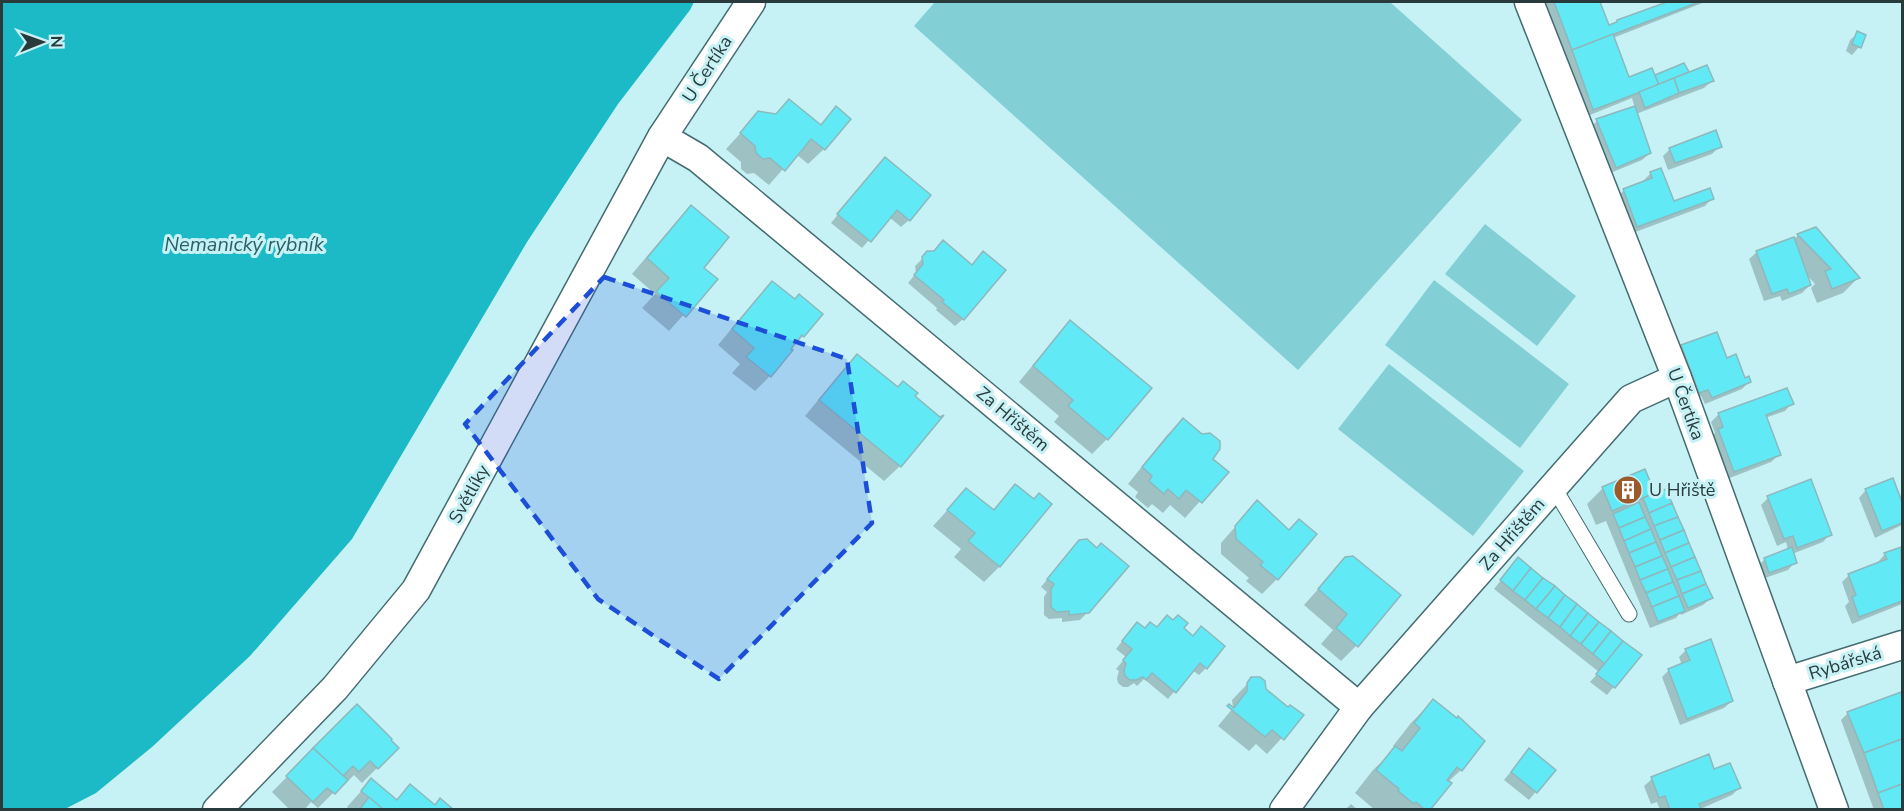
<svg xmlns="http://www.w3.org/2000/svg" width="1904" height="811" viewBox="0 0 1904 811" font-family="'Nunito Sans',sans-serif">
  <rect width="100%" height="100%" fill="#c6f2f6"/>
  <g fill="#83cfd6">
    <path d="M935 2H1390L1522 120 1298 370 914 26Z"/>
    <path d="M1485 224 1576 296 1537 346 1445 274Z"/>
    <path d="M1434 280 1569 384 1520 448 1385 345Z"/>
    <path d="M1389 364 1524 471 1473 536 1338 429Z"/>
  </g>
  <path fill="#1cb9c6" d="M2 2H694L690 10 618 104 527 242 352 539 250 656 152 747 96 793 65 809H2Z"/>
  <g fill="#0003">
    <path d="M1543 2H1598L1608 26 1667 2H1705L1613 38 1628 79 1654 77 1683 65 1688 74 1712 81 1704 88 1636 114 1650 153 1642 160 1608 174 1590 128 1597 121 1635 108 1632 98 1585 117Z"/>
    <path d="M1858 33 1859 47 1852 55 1846 51 1850 40Z"/>
    <path d="M836 108 824 149 808 164 796 154 769 185 754 173 747 174 741 169V162L726 149 759 113 819 126Z"/>
    <path d="M1720 146 1712 154 1668 170 1663 156 1670 149Z"/>
    <path d="M878 166 909 220 901 227 889 217 862 248 831 223Z"/>
    <path d="M1651 173 1673 203 1712 198 1705 206 1630 234 1617 198 1624 190 1644 182 1643 181Z"/>
    <path d="M691 207 702 268 716 279 669 331 642 308 655 294 632 274 676 222Z"/>
    <path d="M1798 235 1858 278 1843 293 1817 303 1811 288 1815 284 1806 274 1810 285 1802 293 1782 301 1780 296 1764 301 1749 259 1757 252 1793 240Z"/>
    <path d="M928 253 963 319 955 326 936 310 937 308 908 283 916 273 915 266Z"/>
    <path d="M773 283 803 336 789 350 791 351 770 376 755 391 732 373 740 364 718 345 757 298Z"/>
    <path d="M1070 322 1107 439 1092 454 1054 422 1059 416 1019 382 1055 338Z"/>
    <path d="M1682 346 1726 360 1744 380 1749 382 1742 389 1705 404 1701 396 1692 399 1674 353Z"/>
    <path d="M857 356 898 389 913 396 939 419 900 466 884 481 805 416 842 371Z"/>
    <path d="M1792 403 1785 411 1765 418 1779 455 1771 462 1727 479 1711 437 1715 433 1711 422 1719 414Z"/>
    <path d="M1183 420 1201 435 1211 459 1226 472 1185 518 1170 505 1163 513 1152 504 1148 508 1135 497 1138 492 1128 484 1167 435Z"/>
    <path d="M1644 471 1653 493 1649 498 1711 598 1703 605 1681 615 1680 613 1676 618 1650 628 1606 521 1596 525 1587 504 1602 489Z"/>
    <path d="M1892 480 1902 506V525L1875 538 1859 498 1866 490Z"/>
    <path d="M1015 486 1034 500 1050 504 999 567 984 582 954 557 961 549 933 526 966 490 992 511Z"/>
    <path d="M1768 498 1830 534 1823 542 1792 554 1795 562 1788 570 1762 579 1757 567 1765 559 1788 550 1786 542 1777 546 1761 505Z"/>
    <path d="M1257 502 1277 579 1262 594 1246 581 1249 578 1221 554V543Z"/>
    <path d="M1072 549 1088 612 1080 620 1062 622V618L1049 619 1044 615V597L1047 592 1041 587Z"/>
    <path d="M1900 549 1902 555V604L1852 624 1845 606 1849 602 1842 582 1849 575 1879 564 1878 562 1885 554Z"/>
    <path d="M1346 558 1356 646 1341 661 1321 644 1333 630 1304 605Z"/>
    <path d="M1518 559 1639 655 1607 695 1590 682 1599 672 1494 589Z"/>
    <path d="M1156 628 1182 629 1206 668 1199 675 1192 670 1168 699 1144 679 1137 686 1134 683 1128 687H1123L1118 683 1117 678 1119 671 1116 669 1126 657 1116 649 1130 631Z"/>
    <path d="M1686 650 1732 701 1724 708 1680 725 1662 677 1669 670 1682 665 1679 657Z"/>
    <path d="M1252 679 1288 709 1302 716 1267 754 1256 744 1249 751 1218 726 1233 708 1232 700Z"/>
    <path d="M1900 694 1902 702V810H1874L1841 720 1848 713Z"/>
    <path d="M1433 701 1461 770 1448 782 1429 810H1375L1355 793 1373 770 1396 748 1393 746 1411 723Z"/>
    <path d="M357 706 397 748 362 783 354 775 343 786 341 785 318 808 311 802 304 810H290L272 792Z"/>
    <path d="M1522 758 1554 770 1529 800 1504 780Z"/>
    <path d="M1714 771 1739 788 1732 795 1698 810H1660L1657 802 1651 804 1644 786 1652 779Z"/>
    <path d="M371 780 395 801 410 786 434 806 452 810H350L347 807Z"/>
    <path d="M1351 804 1358 810H1345Z"/>
  </g>
  <g fill="#61e9f6" stroke="#8db8bc" stroke-width="1.5">
    <path d="M1554 2H1600L1609 25 1617 22V20L1667 2H1699L1572 50Z"/>
    <path d="M1857 31 1866 35 1861 48 1852 44Z"/>
    <path d="M1613 34 1629 77 1652 68 1659 85 1593 110 1572 50Z"/>
    <path d="M1684 63 1689 72 1659 85 1655 75Z"/>
    <path d="M1707 65 1714 81 1679 93 1674 78Z"/>
    <path d="M1674 78 1679 93 1645 108 1639 92Z"/>
    <path d="M789 99 821 125 836 106 851 119 825 150 811 139 785 171 770 158 763 159 756 153 755 146 740 133 758 111 776 114Z"/>
    <path d="M1635 106 1651 153 1616 168 1596 119Z"/>
    <path d="M1716 130 1722 147 1675 163 1669 148Z"/>
    <path d="M885 157 931 195 910 221 897 210 871 242 837 214Z"/>
    <path d="M1661 168 1674 201 1710 188 1714 199 1637 227 1623 189 1652 178 1650 172Z"/>
    <path d="M691 205 729 237 704 268 718 279 686 317 656 292 669 278 647 258Z"/>
    <path d="M1816 227 1860 278 1832 289 1825 271 1831 269 1797 234Z"/>
    <path d="M1794 237 1811 285 1789 294 1787 289 1772 294 1756 251Z"/>
    <path d="M943 240 972 265 983 251 1006 270 964 320 942 302 944 300 914 275 923 264 922 257 927 251H934Z"/>
    <path d="M772 281 795 299 799 294 823 314 804 337 802 335 791 349 793 350 771 377 746 357 754 348 732 329Z"/>
    <path d="M1070 320 1152 388 1108 440 1068 406 1073 400 1033 366Z"/>
    <path d="M1717 332 1727 358 1736 354 1745 378 1749 376 1751 382 1712 398 1708 390 1699 393 1681 345Z"/>
    <path d="M857 354 898 387 903 381 918 393 915 396 940 417 944 415 901 467 819 400Z"/>
    <path d="M1787 388 1794 404 1766 415 1781 455 1734 472 1718 429 1723 427 1718 413Z"/>
    <path d="M1183 418 1202 434 1210 433 1220 441V449L1213 459 1229 472 1202 503 1186 490 1179 499 1168 489 1164 494 1149 481 1152 476 1142 467Z"/>
    <path d="M1645 469 1655 493 1612 511 1602 487Z"/>
    <path d="M1893 478 1902 502V523L1882 531 1865 489Z"/>
    <path d="M1811 479 1832 535 1797 548 1793 536 1784 539 1767 496Z"/>
    <path d="M1015 484 1034 499 1039 493 1052 504 1000 567 968 541 975 533 947 510 966 488 994 510Z"/>
    <path d="M1666 489 1672 503 1649 513 1643 498Z"/>
    <path d="M1257 500 1289 530 1299 519 1317 534 1278 580 1260 565 1263 562 1236 539 1235 526Z"/>
    <path d="M1639 502 1645 517 1619 528 1613 514Z"/>
    <path d="M1672 503 1678 517 1654 526 1649 513Z"/>
    <path d="M1645 517 1651 529 1624 541 1619 528Z"/>
    <path d="M1678 517 1684 530 1660 540 1654 526Z"/>
    <path d="M1651 529 1656 542 1629 553 1624 541Z"/>
    <path d="M1684 530 1689 543 1665 553 1660 540Z"/>
    <path d="M1087 539 1097 548 1101 543 1129 566 1089 613 1069 615V611L1057 612 1051 607V589L1054 584 1047 579 1079 540Z"/>
    <path d="M1656 542 1662 556 1635 567 1629 553Z"/>
    <path d="M1689 543 1695 557 1671 567 1665 553Z"/>
    <path d="M1792 547 1797 563 1769 573 1764 558Z"/>
    <path d="M1901 547 1902 601 1859 617 1852 597 1856 595 1848 574 1887 559 1884 553Z"/>
    <path d="M1353 556 1401 595 1358 647 1336 628 1347 614 1318 589 1345 557Z"/>
    <path d="M1662 556 1668 569 1640 580 1635 567Z"/>
    <path d="M1518 557 1531 568 1513 591 1500 580Z"/>
    <path d="M1695 557 1701 571 1677 580 1671 567Z"/>
    <path d="M1531 568 1543 578 1525 600 1513 591Z"/>
    <path d="M1668 569 1673 582 1646 593 1640 580Z"/>
    <path d="M1701 571 1706 584 1682 594 1677 580Z"/>
    <path d="M1543 578 1555 586 1536 609 1525 600Z"/>
    <path d="M1673 582 1679 596 1652 607 1646 593Z"/>
    <path d="M1706 584 1713 598 1688 608 1682 594Z"/>
    <path d="M1555 586 1565 595 1548 618 1536 609Z"/>
    <path d="M1565 595 1577 604 1560 627 1548 618Z"/>
    <path d="M1679 596 1685 611 1658 622 1652 607Z"/>
    <path d="M1577 604 1588 613 1570 636 1560 627Z"/>
    <path d="M1588 613 1599 622 1581 644 1570 636Z"/>
    <path d="M1167 615 1173 620 1178 615 1188 623 1184 628 1193 636 1201 626 1225 646 1207 669 1200 663 1176 693 1152 673 1146 680 1143 677 1136 680H1130L1125 676 1124 670 1126 664 1123 660 1132 649 1122 641 1137 622 1145 628 1150 622 1157 627Z"/>
    <path d="M1599 622 1611 631 1593 654 1581 644Z"/>
    <path d="M1611 631 1623 641 1605 664 1593 654Z"/>
    <path d="M1711 639 1733 701 1687 719 1668 669 1690 660 1685 649Z"/>
    <path d="M1623 641 1642 655 1615 688 1596 674Z"/>
    <path d="M1251 677H1260L1265 681 1266 689 1288 707 1290 705 1304 715 1284 740 1272 730 1265 737 1227 706 1229 704 1234 708 1247 691V683Z"/>
    <path d="M1901 692 1902 697V739L1864 753 1847 712Z"/>
    <path d="M1433 699 1457 718 1458 716 1485 741 1462 771 1457 767 1447 780 1452 783 1430 810H1425L1416 802 1414 804 1398 791 1399 789 1376 770 1395 746 1402 751 1420 728 1414 723Z"/>
    <path d="M357 704 392 739 391 740 399 748 378 769 370 761 359 772 353 766 342 777 313 748Z"/>
    <path d="M1902 739V784L1878 793 1864 753Z"/>
    <path d="M313 748 348 780 335 794 327 788 313 802 286 776Z"/>
    <path d="M1529 748 1556 770 1537 793 1511 772Z"/>
    <path d="M1709 754 1714 769 1730 763 1741 788 1699 804 1701 809 1699 810H1670L1665 796 1659 798 1651 777Z"/>
    <path d="M371 778 397 800 410 784 435 805 440 798 454 810H384L361 791Z"/>
    <path d="M1902 784V810H1884L1878 793Z"/>
    <path d="M369 797 384 810H359Z"/>
  </g>
  <g fill="none" stroke-linecap="round" stroke-linejoin="round">
    <g stroke="#446c70" stroke-width="17">
      <path id="lane" d="M1553 486 1629 614"/>
    </g>
    <g stroke="#446c70" stroke-width="31">
      <g id="street">
        <path d="M1529 2 1677 378 1834 810"/>
        <path d="M662 137 698 158 1359 707"/>
        <path d="M1787 681 1902 645"/>
        <path d="M217 810 335 688 416 590 662 137 751 2"/>
        <path d="M1284 810 1359 707 1631 399 1677 378"/>
      </g>
    </g>
    <use href="#lane" stroke="#fff" stroke-width="15"/>
    <use href="#street" stroke="#fff" stroke-width="28"/>
  </g>
  <path fill="#1d4ed8" fill-opacity="0.2" stroke="#1d4ed8" stroke-width="4.5" stroke-dasharray="12 8" stroke-linejoin="round" d="M604 277 847 359 872 523 719 679 598 599 465 424Z"/>
  <defs>
    <g id="building-disc" transform="scale(1.5)"><circle r="9.5" fill="#9c5929" stroke="#c6f2f6"/><path d="M-4-6H4V6H1V3H-1V6H-4ZM-2.5-4.3h1.7v1.8h-1.7ZM.8-4.3h1.7v1.8H.8ZM-2.5-1h1.7V.8h-1.7ZM.8-1h1.7V.8H.8Z" fill="#fff"/></g>
  </defs>
  <g fill-rule="evenodd">
    <use href="#building-disc" x="1628" y="490"/>
  </g>
  <g text-anchor="middle" stroke-width="6" stroke-linejoin="round" paint-order="stroke">
    <g font-size="18" fill="#293a3c" stroke="#c6f2f6">
      <text transform="translate(707 69) rotate(-57)" y="6">U Čertíka</text>
      <text transform="translate(1686 404) rotate(70)" y="6">U Čertíka</text>
      <text transform="translate(1013 419) rotate(40)" y="6">Za Hřištěm</text>
      <text transform="translate(469 494) rotate(-61)" y="6">Světlíky</text>
      <text transform="translate(1512 534) rotate(-49)" y="6">Za Hřištěm</text>
      <text transform="translate(1845 663) rotate(-17)" y="6">Rybářská</text>
    </g>
    <g font-size="18" fill="#293a3c" stroke="#c6f2f6" text-anchor="start">
      <text x="1649" y="496">U Hřiště</text>
    </g>
    <g font-size="20" font-style="italic" fill="#296167" stroke="#c6f2f6">
      <text x="244" y="251">Nemanický rybník</text>
    </g>
  </g>
  <rect width="1904" height="811" fill="none" stroke="#293a3c" stroke-width="6"/>
  <g transform="translate(42 42) rotate(89)" stroke="#c6f2f6" stroke-width="4.5" paint-order="stroke">
  <path d="M0-4.5L10 22L0 15L-10 22Z" fill="#293a3c"/>
  <text y="-9" font-size="16" font-weight="bold" text-anchor="middle" fill="#293a3c">N</text>
  </g>
</svg>
